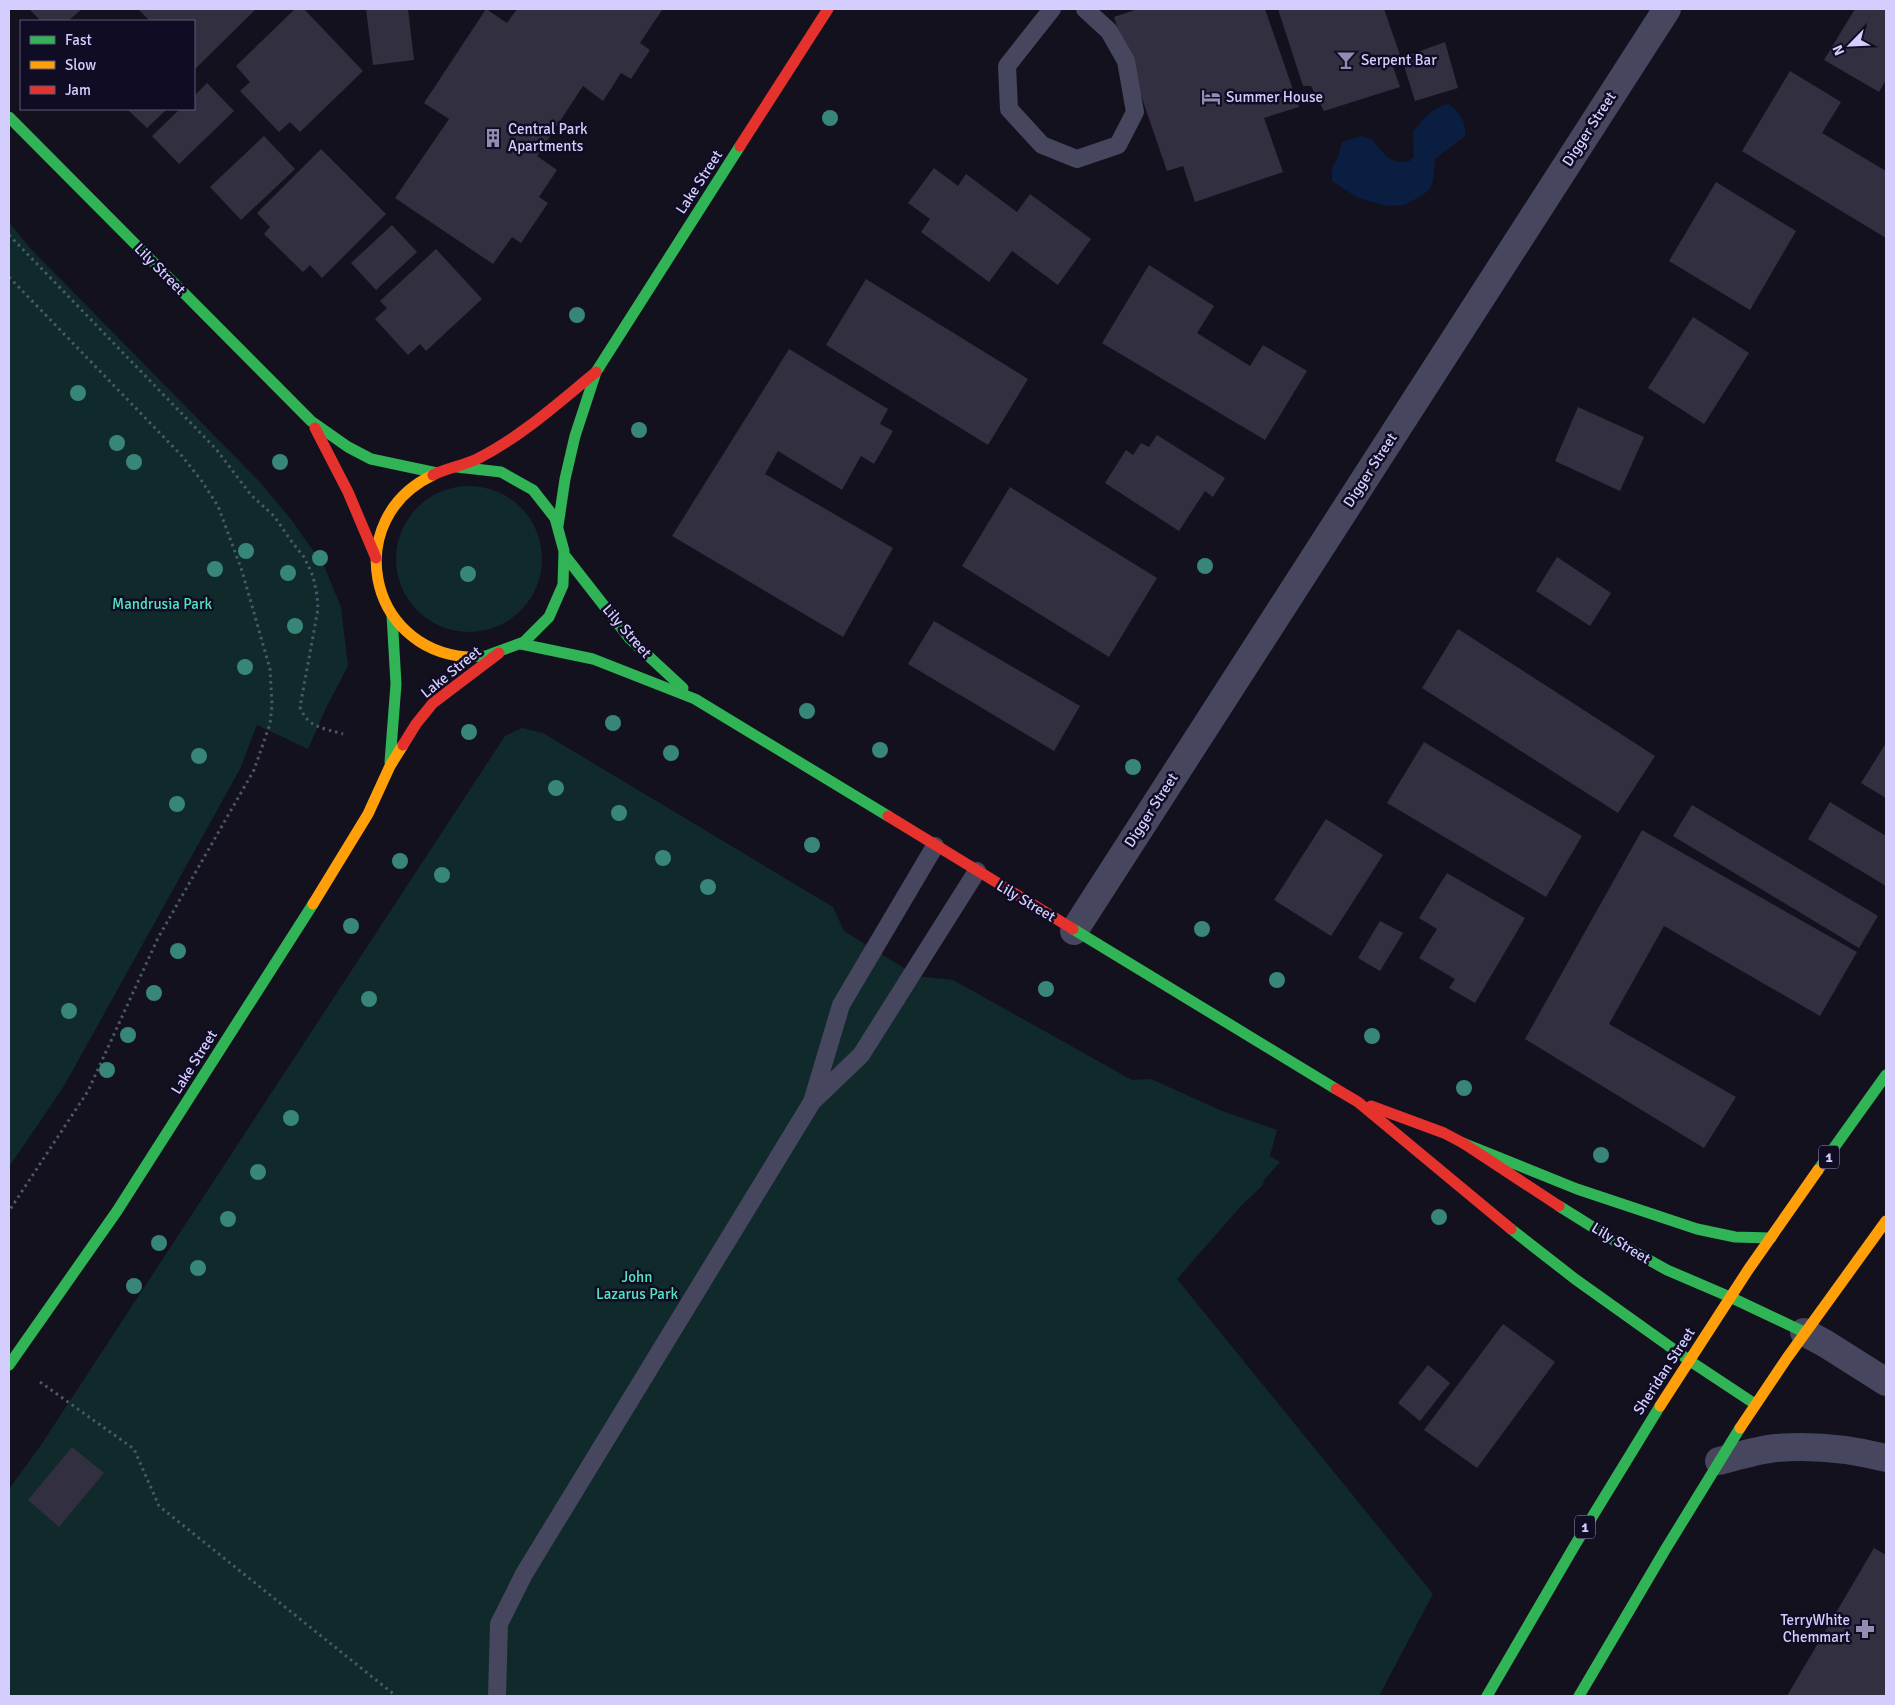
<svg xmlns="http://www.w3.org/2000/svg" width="1895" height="1705" viewBox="0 0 1895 1705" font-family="Signika,sans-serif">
  <rect width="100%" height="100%" fill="#14111e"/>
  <g fill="#10292a">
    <path d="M9 222 30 248 259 481 290 518 324 566 341 607 348 666 327 706 308 749 257 725 240 769 64 1086 9 1167Z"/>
    <circle cx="469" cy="559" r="73"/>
    <path d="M522 728 543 733 833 907 844 931 917 976 953 980 1132 1080 1151 1079 1222 1111 1277 1130 1270 1156 1280 1162 1264 1180 1263 1185 1241 1206 1177 1279 1433 1594 1379 1696H9V1489L41 1445 505 736Z"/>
  </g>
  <path fill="#0a1e42" d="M1448 104C1460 113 1466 120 1465 136L1435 159 1433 181 1430 188 1423 195 1404 205 1387 206 1358 198 1332 181V168L1339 155 1342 142 1362 136 1372 140 1386 156 1396 162H1408L1414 157 1413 132C1423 119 1432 108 1448 104Z"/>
  <g fill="#322f40">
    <path d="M29 9H82L68 21H41Z"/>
    <path d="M140 9H254L255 10 196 68 194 66V21H150L139 10Z"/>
    <path d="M295 9H304L363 71 300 132 290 122 279 132 240 91 250 82 236 66Z"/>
    <path d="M366 9H408L414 60 373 65Z"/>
    <path d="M486 9 507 23 517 9 662 10 640 43 650 50 631 79 621 73 603 101 583 86 537 156 557 170 539 197 548 203 521 243 512 237 493 264 395 198 449 119 424 103Z"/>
    <path d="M1138 9H1265L1299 107 1264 118 1283 172 1195 202 1183 166 1167 171 1114 17Z"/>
    <path d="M1278 9H1384L1401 58 1445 42 1458 88 1415 101 1402 59 1391 61 1400 87 1324 111 1311 86H1303Z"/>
    <path d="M1855 9H1886V80L1879 92 1824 60Z"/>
    <path d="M1790 71 1841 102 1822 133 1886 171V238L1742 151Z"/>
    <path d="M207 83 234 111 179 164 152 136 180 109H194V96Z"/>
    <path d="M127 109H167L147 128Z"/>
    <path d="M264 136 295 169 241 220 210 187Z"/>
    <path d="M321 149 386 214 322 278 310 265 303 272 264 234 270 227 257 213Z"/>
    <path d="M934 168 958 186 966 174 1017 212 1030 194 1091 239 1058 285 1012 251 989 282 921 232 930 219 908 203Z"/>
    <path d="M1716 182 1796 231 1750 310 1669 261Z"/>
    <path d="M392 225 417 252 376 290 351 263Z"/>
    <path d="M436 249 482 299 426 351 420 344 408 355 375 319 387 308 380 301Z"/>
    <path d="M1149 265 1214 306 1197 333 1250 366 1263 345 1307 371 1265 440 1102 343Z"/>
    <path d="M866 279 1028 379 988 445 826 345Z"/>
    <path d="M1693 317 1749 353 1704 424 1648 388Z"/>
    <path d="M789 349 888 409 880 424 893 431 874 464 861 456 842 490 778 451 765 474 893 548 843 637 672 536Z"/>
    <path d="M1578 407 1644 437 1620 491 1555 461Z"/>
    <path d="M1157 435 1225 478 1213 497 1205 491 1179 531 1105 483 1126 450 1133 455 1141 443 1149 447Z"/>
    <path d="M1010 487 1157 578 1109 657 962 566Z"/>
    <path d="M1557 557 1611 593 1590 626 1536 591Z"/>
    <path d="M934 621 1080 706 1054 751 908 664Z"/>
    <path d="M1458 629 1655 756 1618 813 1422 688Z"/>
    <path d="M1424 742 1582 836 1546 897 1387 803Z"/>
    <path d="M1886 743V798L1861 783Z"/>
    <path d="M1830 802 1886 836V886L1808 839Z"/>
    <path d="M1692 805 1878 916 1859 948 1673 836Z"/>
    <path d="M1326 819 1383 855 1331 936 1274 900Z"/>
    <path d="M1642 830 1857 952 1820 1016 1664 926 1609 1024 1736 1097 1704 1148 1525 1039Z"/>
    <path d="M1447 873 1525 918 1475 1003 1449 988 1455 979 1419 958 1437 929 1419 918Z"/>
    <path d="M1380 921 1403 933 1380 971 1358 958Z"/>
    <path d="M1503 1324 1555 1362 1477 1468 1424 1430Z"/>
    <path d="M1428 1365 1450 1383 1420 1421 1398 1403Z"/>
    <path d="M72 1447 104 1473 59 1527 28 1500Z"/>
    <path d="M1874 1548 1886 1555V1696H1787Z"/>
  </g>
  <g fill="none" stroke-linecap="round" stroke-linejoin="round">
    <g stroke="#495969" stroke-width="3" stroke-dasharray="2.5 4" stroke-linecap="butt">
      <path d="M9 235 216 449 251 495 274 516 292 542 304 557 313 576 317 595 318 609 300 707C308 728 323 728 343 734"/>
      <path d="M9 277 182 456 201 480 218 506 242 571 270 669 272 705 270 724 254 770 158 938 88 1091 9 1211"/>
      <path d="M40 1382 134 1449 159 1506 396 1696"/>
    </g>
    <g stroke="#47465f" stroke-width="18">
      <path d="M1052 9 1007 66 1009 109 1042 145 1077 159 1118 145 1135 112 1126 61 1109 31 1085 9"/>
      <path d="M814 1100 861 1055 977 871"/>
      <path d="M497 1696 499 1624 524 1574 812 1102 841 1005 935 846"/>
    </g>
    <g stroke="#47465f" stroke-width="28">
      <path d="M1074 931 1667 9"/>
      <path d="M1804 1332 1826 1344 1886 1382"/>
      <path d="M1719 1461C1738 1456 1757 1450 1776 1448 1811 1445 1851 1449 1886 1458"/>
    </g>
    <g stroke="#30b455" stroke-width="11">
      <path d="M9 117 311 421 348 447 371 459 437 473"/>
      <path d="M457 467 501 472 533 490 555 518 564 551 563 585 549 617 524 642 486 656 466 657"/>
      <path d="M558 526 565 479 575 436 596 372 740 146"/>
      <path d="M566 557 630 639 683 688"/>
      <path d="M521 644 593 659 695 699 888 816"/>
      <path d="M390 762 396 684 392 615"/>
      <path d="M1073 929 1336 1089"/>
      <path d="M1463 1143 1577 1189 1697 1229 1735 1237 1771 1238"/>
      <path d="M1818 1170 1886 1075"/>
      <path d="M1559 1206 1615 1241 1667 1270 1730 1297"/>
      <path d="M1511 1229 1575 1279 1690 1361"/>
      <path d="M1730 1297 1804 1332"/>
      <path d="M1690 1361 1755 1404"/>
      <path d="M9 1365 117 1211 313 904"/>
      <path d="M1487 1696 1575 1545 1660 1406"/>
      <path d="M1579 1696 1665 1550 1740 1428"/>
    </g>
    <g stroke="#ff9f0a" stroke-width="11">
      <path d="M433 475C342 518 366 648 466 657"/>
      <path d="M313 904 368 814 390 766 403 745"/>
      <path d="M1660 1406 1748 1270 1818 1170"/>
      <path d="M1740 1428 1787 1358 1886 1221"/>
    </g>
    <g stroke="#e5322d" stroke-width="11">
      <path d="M740 146 828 9"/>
      <path d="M315 428 348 492 376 558"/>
      <path d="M433 475C447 468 462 466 477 459 521 437 558 403 596 372"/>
      <path d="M403 745 416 724 433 703 499 653"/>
      <path d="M888 816 1073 929"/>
      <path d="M1336 1089 1358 1102 1511 1229"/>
      <path d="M1371 1106 1444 1133 1463 1143 1559 1206"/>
    </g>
  </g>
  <g fill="#378679">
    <circle cx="830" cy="118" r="8"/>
    <circle cx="577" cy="315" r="8"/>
    <circle cx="78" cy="393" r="8"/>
    <circle cx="639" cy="430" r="8"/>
    <circle cx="117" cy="443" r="8"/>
    <circle cx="134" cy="462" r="8"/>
    <circle cx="280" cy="462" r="8"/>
    <circle cx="246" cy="551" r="8"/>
    <circle cx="320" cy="558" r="8"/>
    <circle cx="1205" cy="566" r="8"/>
    <circle cx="215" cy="569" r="8"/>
    <circle cx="288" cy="573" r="8"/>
    <circle cx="468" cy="574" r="8"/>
    <circle cx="295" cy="626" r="8"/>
    <circle cx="245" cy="667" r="8"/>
    <circle cx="807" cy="711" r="8"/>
    <circle cx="613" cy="723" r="8"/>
    <circle cx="469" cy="732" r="8"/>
    <circle cx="880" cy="750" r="8"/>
    <circle cx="671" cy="753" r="8"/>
    <circle cx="199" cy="756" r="8"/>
    <circle cx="1133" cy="767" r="8"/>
    <circle cx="556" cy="788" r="8"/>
    <circle cx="177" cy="804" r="8"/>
    <circle cx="619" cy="813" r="8"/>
    <circle cx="812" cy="845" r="8"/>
    <circle cx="663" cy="858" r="8"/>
    <circle cx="400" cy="861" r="8"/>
    <circle cx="442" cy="875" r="8"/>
    <circle cx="708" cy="887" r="8"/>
    <circle cx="351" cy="926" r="8"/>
    <circle cx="1202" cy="929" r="8"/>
    <circle cx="178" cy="951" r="8"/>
    <circle cx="1277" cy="980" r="8"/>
    <circle cx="1046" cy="989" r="8"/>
    <circle cx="154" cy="993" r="8"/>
    <circle cx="369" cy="999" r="8"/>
    <circle cx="69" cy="1011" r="8"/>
    <circle cx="128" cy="1035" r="8"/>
    <circle cx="1372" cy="1036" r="8"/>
    <circle cx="107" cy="1070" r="8"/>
    <circle cx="1464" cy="1088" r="8"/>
    <circle cx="291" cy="1118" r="8"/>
    <circle cx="1601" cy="1155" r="8"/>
    <circle cx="258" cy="1172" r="8"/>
    <circle cx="1439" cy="1217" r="8"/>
    <circle cx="228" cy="1219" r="8"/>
    <circle cx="159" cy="1243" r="8"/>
    <circle cx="198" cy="1268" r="8"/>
    <circle cx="134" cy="1286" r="8"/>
  </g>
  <defs>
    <g id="bar-bare" transform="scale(1.5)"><path d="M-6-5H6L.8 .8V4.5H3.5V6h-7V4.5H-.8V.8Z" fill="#918cb0" stroke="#100c23" stroke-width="2.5" paint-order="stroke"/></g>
    <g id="hotel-bare" transform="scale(1.5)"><path d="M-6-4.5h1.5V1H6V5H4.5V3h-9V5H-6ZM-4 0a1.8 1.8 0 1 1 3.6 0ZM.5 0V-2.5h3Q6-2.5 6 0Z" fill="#918cb0" stroke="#100c23" stroke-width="2.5" paint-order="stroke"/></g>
    <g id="building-bare" transform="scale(1.5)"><path d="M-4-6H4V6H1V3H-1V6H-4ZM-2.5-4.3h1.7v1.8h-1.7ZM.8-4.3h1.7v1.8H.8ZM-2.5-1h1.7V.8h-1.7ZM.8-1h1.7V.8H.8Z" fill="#918cb0" stroke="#100c23" stroke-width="2.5" paint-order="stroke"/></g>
    <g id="pharmacy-bare" transform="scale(1.5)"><path d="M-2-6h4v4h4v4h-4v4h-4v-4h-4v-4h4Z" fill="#918cb0" stroke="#100c23" stroke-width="2.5" paint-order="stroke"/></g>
  </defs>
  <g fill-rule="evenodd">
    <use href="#bar-bare" x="1346" y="60"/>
    <use href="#hotel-bare" x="1211" y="97"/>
    <use href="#building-bare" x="493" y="138"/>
    <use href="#pharmacy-bare" x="1865" y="1629"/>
  </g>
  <g text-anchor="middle" stroke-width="5" stroke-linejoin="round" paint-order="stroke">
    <g fill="#100c23" stroke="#9994bd" stroke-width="1">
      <rect x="1819" y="1145.5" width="20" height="23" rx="4"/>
      <rect x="1575" y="1515.5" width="20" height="23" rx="4"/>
    </g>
    <g font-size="14" font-weight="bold" fill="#d4ceff">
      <text x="1829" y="1162">1</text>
      <text x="1585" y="1532">1</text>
    </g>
    <g font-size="15" fill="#d4ceff" stroke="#100c23" text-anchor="start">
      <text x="1361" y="65">Serpent Bar</text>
      <text x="1226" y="102">Summer House</text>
      <text x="508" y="134">Central Park<tspan x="508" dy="17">Apartments</tspan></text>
      <text x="1850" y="1625" text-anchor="end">TerryWhite<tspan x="1850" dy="17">Chemmart</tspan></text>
    </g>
    <g font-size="15" fill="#d4ceff" stroke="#100c23">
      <text transform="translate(1589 129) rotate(-57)" y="5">Digger Street</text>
      <text transform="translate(699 182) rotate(-57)" y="5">Lake Street</text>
      <text transform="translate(160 269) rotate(45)" y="5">Lily Street</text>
      <text transform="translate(1370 470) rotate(-57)" y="5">Digger Street</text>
      <text transform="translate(627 631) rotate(49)" y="5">Lily Street</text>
      <text transform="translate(451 672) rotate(-39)" y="5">Lake Street</text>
      <text transform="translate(1151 810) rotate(-57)" y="5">Digger Street</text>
      <text transform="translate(1026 901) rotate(31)" y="5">Lily Street</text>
      <text transform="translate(194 1062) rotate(-58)" y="5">Lake Street</text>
      <text transform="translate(1621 1243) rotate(31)" y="5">Lily Street</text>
      <text transform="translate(1664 1371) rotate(-57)" y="5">Sheridan Street</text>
    </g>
    <g font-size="15" fill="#53e6c3" stroke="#100c23">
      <text x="162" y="609">Mandrusia Park</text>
      <text x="637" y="1282">John<tspan x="637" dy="17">Lazarus Park</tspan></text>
    </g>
  </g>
  <rect width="1895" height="1705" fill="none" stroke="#d4ceff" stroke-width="20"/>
  <rect x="20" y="20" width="175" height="90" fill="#100c23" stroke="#5e5a7b"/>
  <rect x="30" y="36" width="25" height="8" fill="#30b455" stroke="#5e5a7b"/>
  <text x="65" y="45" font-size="15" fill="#d4ceff">Fast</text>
  <rect x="30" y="61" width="25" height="8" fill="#ff9f0a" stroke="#5e5a7b"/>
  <text x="65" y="70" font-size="15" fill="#d4ceff">Slow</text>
  <rect x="30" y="86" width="25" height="8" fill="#e5322d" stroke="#5e5a7b"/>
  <text x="65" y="95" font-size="15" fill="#d4ceff">Jam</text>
  <g transform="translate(1850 45) rotate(246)" stroke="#100c23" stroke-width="4" paint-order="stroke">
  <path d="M0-4L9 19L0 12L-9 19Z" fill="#d4ceff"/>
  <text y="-8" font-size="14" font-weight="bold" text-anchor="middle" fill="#d4ceff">N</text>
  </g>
</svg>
